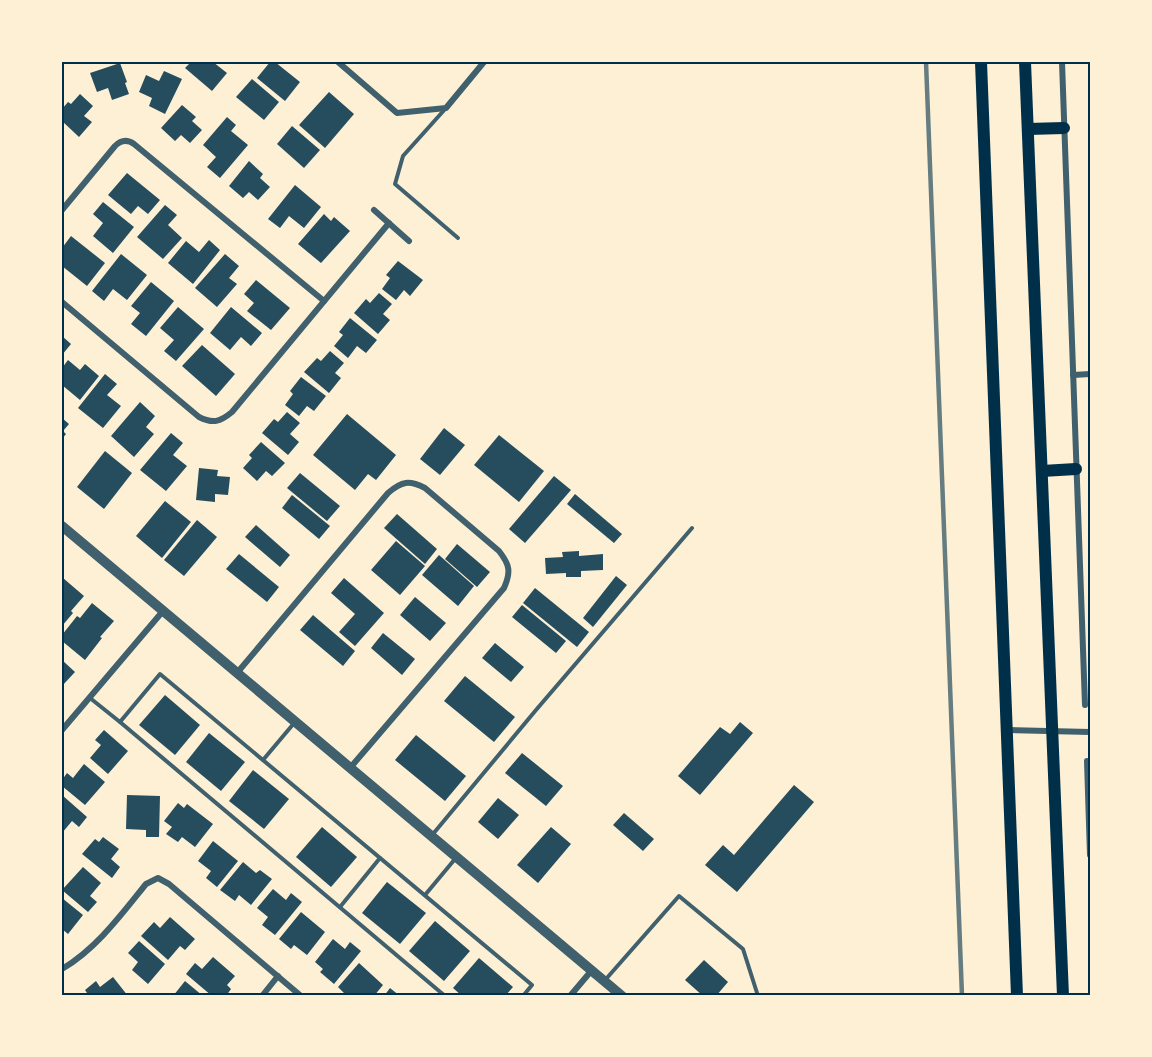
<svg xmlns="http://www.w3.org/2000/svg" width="1152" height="1057" viewBox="0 0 1152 1057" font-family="Figtree,sans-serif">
  <rect width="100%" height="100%" fill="#fdf0d5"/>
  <g fill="#264d5e">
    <path d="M191 62H213L227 73 212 91 185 68Z"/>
    <path d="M270 62H275L300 82 285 101 257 78Z"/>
    <path d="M120 63 127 82 125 83 129 94 112 100 108 88 97 92 90 73Z"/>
    <path d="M164 71 182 79 165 114 149 106 152 98 139 92 146 75 159 81Z"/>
    <path d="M252 79 279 102 264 120 236 97Z"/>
    <path d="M329 92 354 114 325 148 299 125Z"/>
    <path d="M80 94 93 106 84 116 92 122 79 137 62 121V109L68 102 71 104Z"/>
    <path d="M182 105 196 117 192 121 202 130 190 143 181 135 175 141 161 128Z"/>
    <path d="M227 117 236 125 231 131 248 145 220 178 207 167 216 157 203 145Z"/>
    <path d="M292 126 320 150 304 168 277 144Z"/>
    <path d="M249 161 263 174 260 178 270 187 258 200 249 192 243 198 229 186Z"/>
    <path d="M127 173 160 200 148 214 138 206 131 214 108 195Z"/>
    <path d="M295 185 321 207 304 228 289 216 280 228 268 219Z"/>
    <path d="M103 202 134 227 113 253 93 236 103 223 93 214Z"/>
    <path d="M165 205 177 215 168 225 182 238 163 259 137 237Z"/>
    <path d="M324 214 331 221 334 217 350 231 321 263 298 244Z"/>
    <path d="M71 236 105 263 87 286 62 266V248Z"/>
    <path d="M209 240 220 250 193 284 168 263 186 241 199 252Z"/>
    <path d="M121 254 147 275 127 300 113 289 104 301 92 291Z"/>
    <path d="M225 254 239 266 229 278 237 284 217 307 195 288Z"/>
    <path d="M398 261 423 280 410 296 404 290 396 300 382 289 390 278 386 275Z"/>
    <path d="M256 280 290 308 271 330 247 311 254 303 244 294Z"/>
    <path d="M151 282 174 301 146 336 131 324 140 313 131 306Z"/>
    <path d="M379 293 392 304 383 314 390 320 378 334 354 313 366 299 370 303Z"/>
    <path d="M178 307 204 329 176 361 164 351 174 340 160 328Z"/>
    <path d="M231 307 262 333 251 346 241 337 230 350 210 333Z"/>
    <path d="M350 318 377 340 366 353 357 346 348 358 334 346 343 335 339 332Z"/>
    <path d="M62 336 71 344 62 355Z"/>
    <path d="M202 345 235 374 216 396 182 366Z"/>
    <path d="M330 351 344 363 335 373 341 378 329 393 304 372 317 358 321 361Z"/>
    <path d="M68 360 80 370 85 364 99 376 80 400 62 385V368Z"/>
    <path d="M105 374 117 384 107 395 121 406 103 428 78 408Z"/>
    <path d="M301 377 326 396 314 411 307 406 299 416 285 405 293 394 290 391Z"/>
    <path d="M140 402 155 416 146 427 154 434 134 457 111 436Z"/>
    <path d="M287 412 300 423 290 434 299 442 288 455 262 433 274 419 278 422Z"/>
    <path d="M347 414 396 455 376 480 368 474 355 490 313 455Z"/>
    <path d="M62 418 69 424 63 431 66 434 62 439Z"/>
    <path d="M444 428 465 445 440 475 420 459Z"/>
    <path d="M171 433 183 443 173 455 187 466 166 491 140 470Z"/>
    <path d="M499 435 544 471 519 502 474 465Z"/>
    <path d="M261 442 285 463 272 476 266 471 257 481 243 468 252 458 249 455Z"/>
    <path d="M105 451 132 473 104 509 77 487Z"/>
    <path d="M199 468 218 470 217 476 230 477 228 495 215 494V502L196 500Z"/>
    <path d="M300 473 340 506 327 521 287 488Z"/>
    <path d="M554 476 571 490 525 543 509 529Z"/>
    <path d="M575 494 622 534 614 543 567 504Z"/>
    <path d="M292 495 330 526 319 539 282 508Z"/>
    <path d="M165 501 191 522 162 558 136 536Z"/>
    <path d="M397 514 437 549 425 564 384 528Z"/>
    <path d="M197 520 217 537 184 576 164 560Z"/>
    <path d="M256 525 290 555 280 567 245 537Z"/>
    <path d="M396 541 425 566 400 595 371 570Z"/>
    <path d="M457 544 490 572 477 587 445 559Z"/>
    <path d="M579 551V556L603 554V570L581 571V577H566V573L546 574 545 558 563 557 562 552Z"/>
    <path d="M239 554 279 587 267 602 226 569Z"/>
    <path d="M439 555 474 586 458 606 422 575Z"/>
    <path d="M616 576 627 585 593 627 583 618Z"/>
    <path d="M63 578 84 596 71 611 73 613 62 626V579Z"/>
    <path d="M344 578 384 613 355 646 339 632 355 614 331 593Z"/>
    <path d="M535 588 589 632 577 647 523 603Z"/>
    <path d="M415 597 446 623 430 641 400 615Z"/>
    <path d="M92 603 114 621 100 637 102 638 85 660 62 641V635L77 616 80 618Z"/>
    <path d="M522 605 566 641 556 653 512 617Z"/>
    <path d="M313 615 355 651 343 666 300 630Z"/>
    <path d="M383 633 415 659 402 675 371 648Z"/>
    <path d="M495 643 524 667 511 682 482 658Z"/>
    <path d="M62 660 75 672 62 686Z"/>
    <path d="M465 676 515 717 494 742 444 701Z"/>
    <path d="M165 695 200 725 175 755 139 725Z"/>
    <path d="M740 722 753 733 700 795 678 776 720 727 730 734Z"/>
    <path d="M104 730 128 751 108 774 90 758 101 745 95 740Z"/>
    <path d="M209 733 245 762 221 791 186 762Z"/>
    <path d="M416 735 466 776 445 801 395 760Z"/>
    <path d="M522 753 563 786 546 806 505 773Z"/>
    <path d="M84 764 105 782 85 805 62 786V780L67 773 73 778Z"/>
    <path d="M253 770 289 799 264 829 229 801Z"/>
    <path d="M794 785 814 802 737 892 705 865 723 845 734 855Z"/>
    <path d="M62 795 87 817 79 827 72 821 62 833Z"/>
    <path d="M127 795 160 796 159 837H146V830L126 829Z"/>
    <path d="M498 798 519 815 498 839 478 822Z"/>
    <path d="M178 803 184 808 187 804 213 824 195 847 182 837 178 842 166 834 172 827 164 821Z"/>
    <path d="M624 813 654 839 643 851 613 825Z"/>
    <path d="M322 827 357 857 331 887 296 857Z"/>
    <path d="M551 827 571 844 538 883 517 865Z"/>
    <path d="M103 837 119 849 111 859 120 867 112 878 82 854 95 839 99 842Z"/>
    <path d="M213 841 238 861 217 887 206 878 211 871 198 861Z"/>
    <path d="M243 862 256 873 260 870 272 879 251 905 239 895 235 901 220 890Z"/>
    <path d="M83 867 101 883 90 896 97 902 88 912 62 890Z"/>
    <path d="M387 882 426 913 400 944 362 913Z"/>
    <path d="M273 889 286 900 291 893 302 902 275 935 262 925 268 917 257 908Z"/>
    <path d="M62 898 83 915 68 934 62 929Z"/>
    <path d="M301 912 325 932 307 955 294 945 291 949 279 939Z"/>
    <path d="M170 917 195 939 185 950 180 946 168 960 141 936 154 922 160 928Z"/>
    <path d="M435 921 470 951 444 981 409 951Z"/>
    <path d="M333 939 345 949 350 942 361 951 334 984 320 972 323 969 315 962Z"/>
    <path d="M139 941 165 964 148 984 132 970 138 962 128 953Z"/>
    <path d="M213 957 235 976 227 985 231 989 226 996H212L186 974 195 963 202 969Z"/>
    <path d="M479 958 513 987 505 996H462L453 988Z"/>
    <path d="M704 960 728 982 716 996H703L685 980Z"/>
    <path d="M359 963 383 985 374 996H357L355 994 354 996H347L338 987Z"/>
    <path d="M113 977 128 996H89L85 990 96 981 100 987Z"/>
    <path d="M185 981 203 996H173Z"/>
    <path d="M390 988 400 996H384Z"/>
  </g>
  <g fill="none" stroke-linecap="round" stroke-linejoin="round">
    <g stroke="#3f606c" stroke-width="4">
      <path d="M446 108 403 156 395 184 458 238"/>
      <path d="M90 698 120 722 160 674 532 985 523 996"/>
      <path d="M120 722 445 996"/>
      <path d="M263 760 295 722"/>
      <path d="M433 834 536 710 692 528"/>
      <path d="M425 895 455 859"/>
      <path d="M340 907 380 858"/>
      <path d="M606 979 679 896 743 949 758 996"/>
    </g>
    <g stroke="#3f606c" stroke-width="6">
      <path d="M338 62 397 113 446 108 484 62"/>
      <path d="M1062 62 1085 705"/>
      <path d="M62 210 115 146C121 140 127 139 134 144L324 301"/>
      <path d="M374 210 409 241"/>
      <path d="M62 302 199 417C213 424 220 422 232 412L389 223"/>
      <path d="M1073 375 1090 374"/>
      <path d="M237 673 388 493C402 481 409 480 425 488L499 551C510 565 511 572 504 588L350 768"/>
      <path d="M62 730 163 611"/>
      <path d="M1007 730 1090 732"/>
      <path d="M1087 761 1090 855"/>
      <path d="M62 969C96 949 121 915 146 884L158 878 169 884 301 996"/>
      <path d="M262 996 278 976"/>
      <path d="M570 996 592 970"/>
    </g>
    <path stroke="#3f606c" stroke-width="10" d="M62 526 622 996"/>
    <g stroke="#003049" stroke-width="12">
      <path d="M981 62 1017 996"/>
      <path d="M1025 62 1063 996"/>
      <path d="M1028 129 1064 128"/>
      <path d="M1042 471 1076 469"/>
    </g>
    <path stroke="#657d81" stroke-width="4.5" d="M926 62 962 996"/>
  </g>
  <rect width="1152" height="1057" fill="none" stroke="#fdf0d5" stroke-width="126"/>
  <rect x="63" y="63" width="1026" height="931" fill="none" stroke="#003049" stroke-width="2"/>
</svg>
